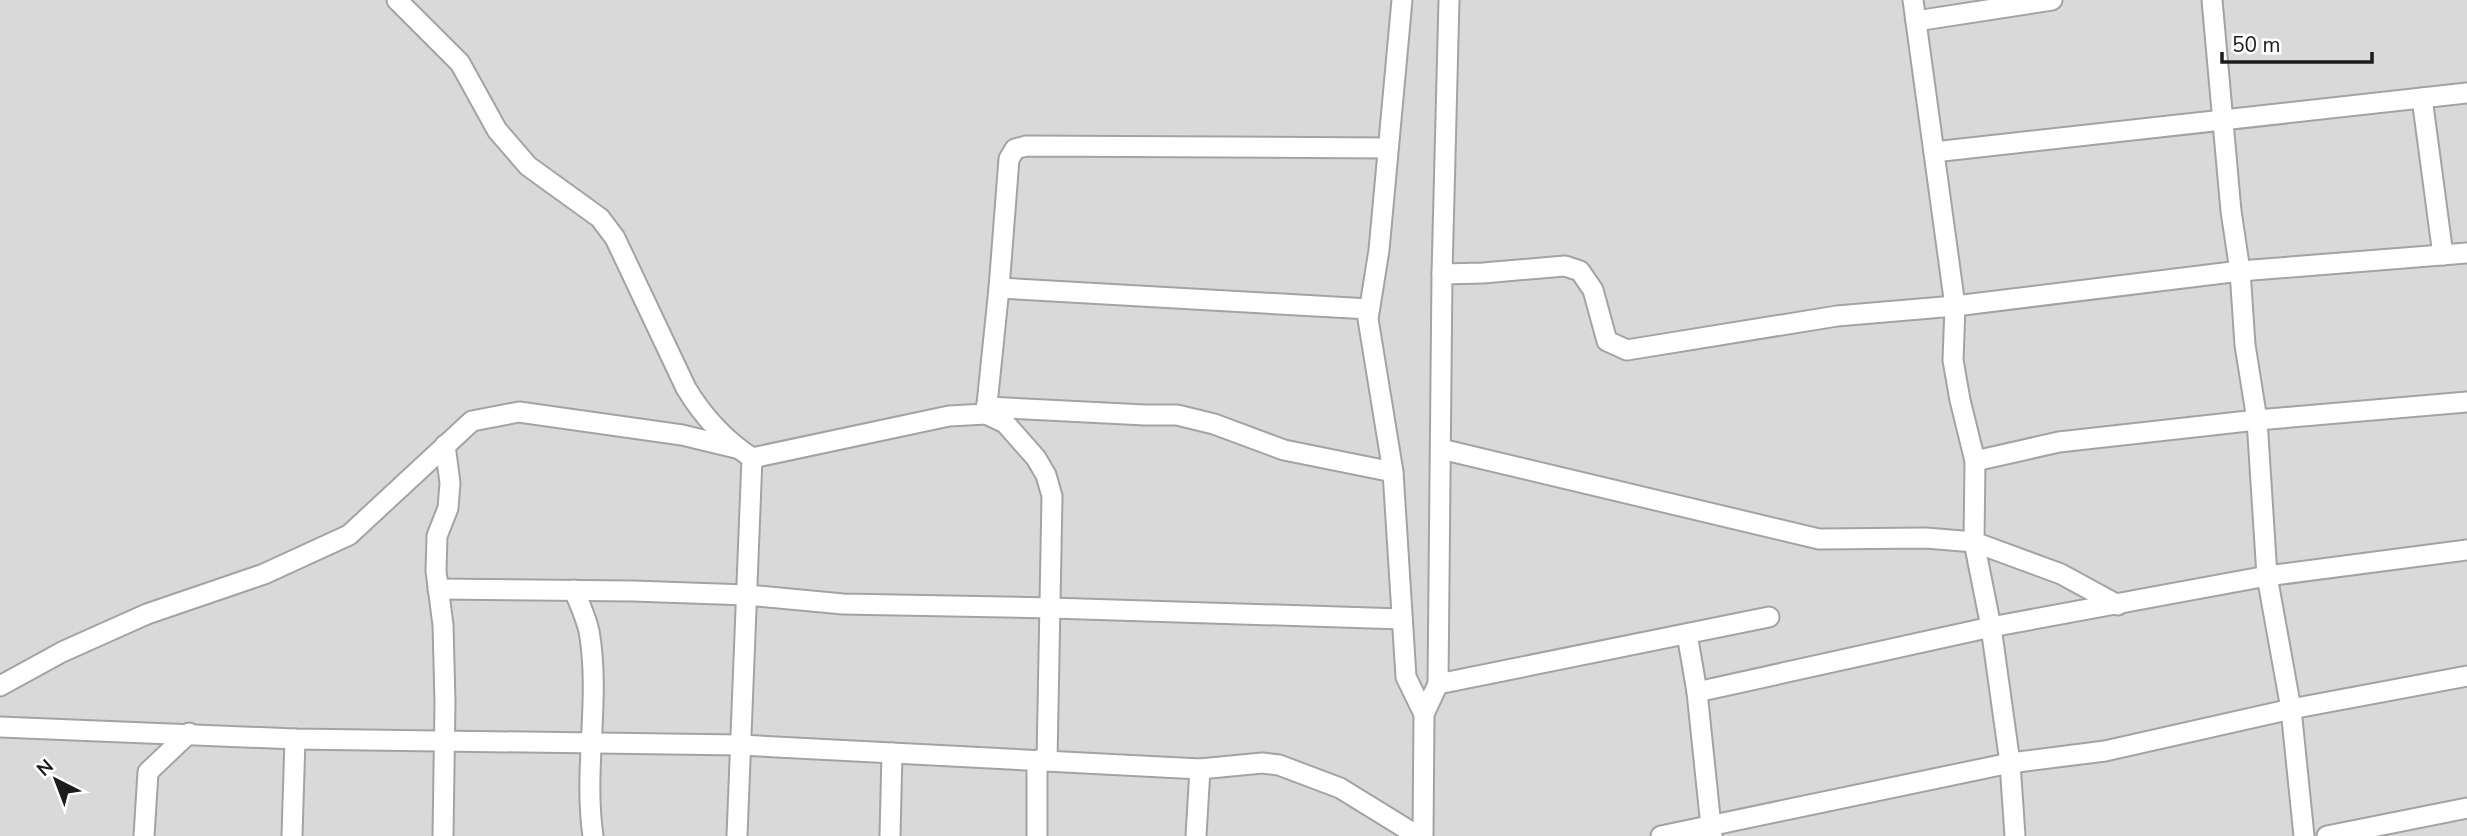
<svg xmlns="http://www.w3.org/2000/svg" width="2467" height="836" viewBox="0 0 2467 836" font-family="'Nunito Sans',sans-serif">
  <rect width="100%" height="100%" fill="#ece9e2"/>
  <rect fill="#dad9d9" x="0" y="0" width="2467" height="836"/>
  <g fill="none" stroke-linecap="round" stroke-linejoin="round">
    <g stroke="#a3a3a3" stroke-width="23">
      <g id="minor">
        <path d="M397 0 460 63 497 130 528 166 600 218 615 238 686 388C702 415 725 440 752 458L949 416 986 414 1005 423 1036 458 1046 475 1052 496 1047 761"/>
        <path d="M1402 0 1379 250 1368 319 1393 472 1406 677 1424 714"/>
        <path d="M1913 0 1955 306 1953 360 1960 400 1975 461 1974 542 1991 627 2010 763 2015 836"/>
        <path d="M2212 0 2231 211 2240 271 2245 345 2257 420 2267 576 2291 709 2304 836"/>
        <path d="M1916 21 2052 0"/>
        <path d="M2422 98 2443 255"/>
        <path d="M1934 152 2467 93"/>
        <path d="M1442 274 1483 273 1565 266 1580 271 1593 290 1607 341 1627 350 1837 316 1955 306 2240 271 2467 253"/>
        <path d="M999 288 1369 309"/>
        <path d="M986 407 1145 415H1177L1214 424 1284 450 1393 472"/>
        <path d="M986 414 999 288 1009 159 1015 149 1026 146 1388 148"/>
        <path d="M1441 449 1819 539 1926 538 1974 542 2061 574 2118 605"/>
        <path d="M1975 461 2059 442 2257 420 2467 402"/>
        <path d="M438 589 633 591 747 595 843 604 1051 608 1402 619"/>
        <path d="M574 590C579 603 586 617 589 631 601 699 583 768 593 836"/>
        <path d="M1687 634 1697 692"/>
        <path d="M1438 684 1769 617"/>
        <path d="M0 686 62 652 147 614 264 574 349 535 472 421 519 412 682 435 736 448"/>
        <path d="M0 727 295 739 740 745 1200 769 1262 763 1279 765 1340 788 1418 836"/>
        <path d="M144 836 148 772 189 733"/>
        <path d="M292 836 295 739"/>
        <path d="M443 836 445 702 443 625 436 571 437 536 448 508 450 483 445 445"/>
        <path d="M737 836 752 458"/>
        <path d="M890 836 892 753"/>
        <path d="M1037 836V760"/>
        <path d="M1196 836 1200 769"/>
        <path d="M1423 836 1424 714 1438 684 1442 274 1449 0"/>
        <path d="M1661 836 2010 763 2105 751 2291 709 2467 676"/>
        <path d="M1712 836 1697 692 1991 627 2267 576 2467 550"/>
        <path d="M2327 836 2467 808"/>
      </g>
    </g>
    <use href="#minor" stroke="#fff" stroke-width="19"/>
  </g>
  <g transform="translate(56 780) rotate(318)" stroke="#ffffff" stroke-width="5" paint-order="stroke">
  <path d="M0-5L12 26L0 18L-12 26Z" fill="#1c1c1c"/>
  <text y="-10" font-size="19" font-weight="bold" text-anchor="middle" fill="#1c1c1c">N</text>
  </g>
  <path d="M2222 52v10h150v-10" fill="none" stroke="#1c1c1c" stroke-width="3.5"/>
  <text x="2232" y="52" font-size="21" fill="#1c1c1c" stroke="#ffffff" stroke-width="5" paint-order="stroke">50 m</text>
</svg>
